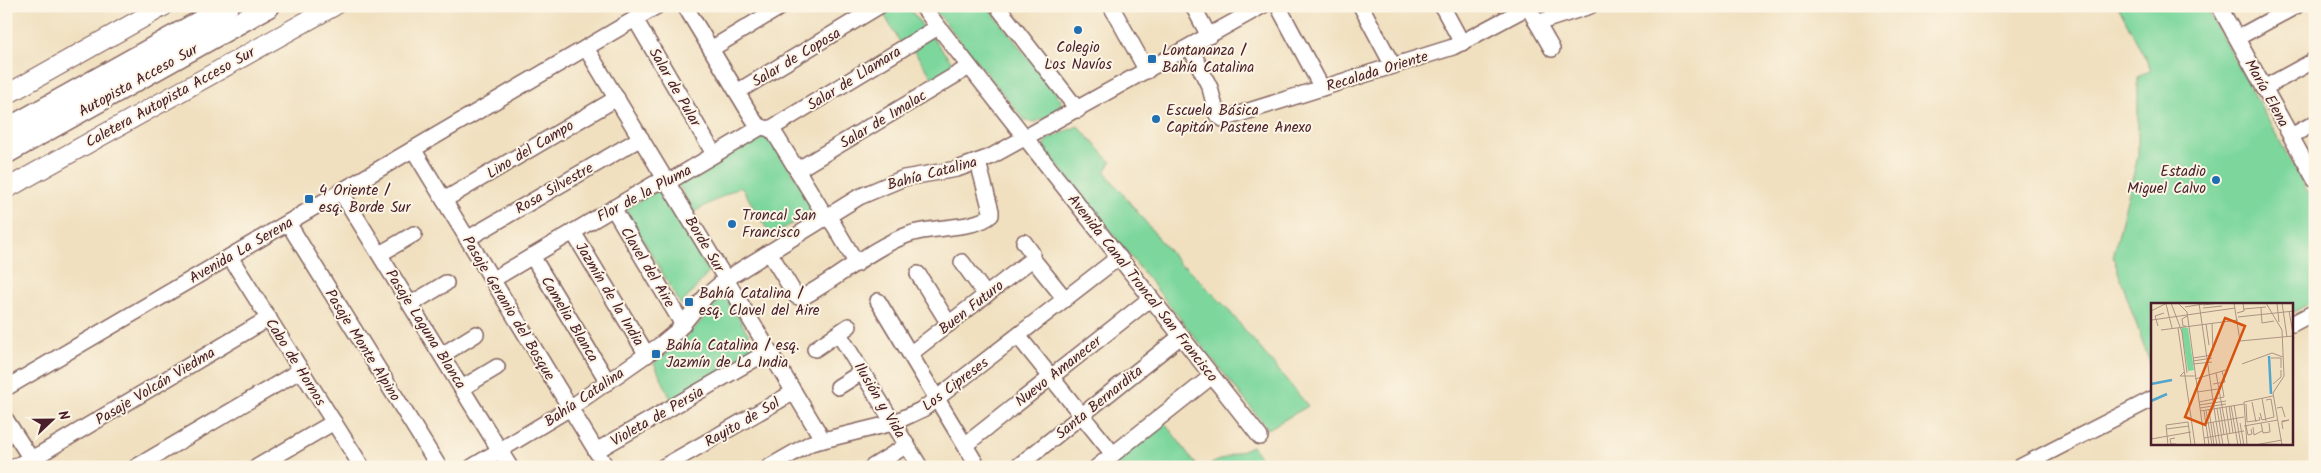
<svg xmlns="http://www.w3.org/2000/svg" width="2321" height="473" viewBox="0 0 2321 473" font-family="Kalam,sans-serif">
  <rect width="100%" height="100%" fill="#fcf5e5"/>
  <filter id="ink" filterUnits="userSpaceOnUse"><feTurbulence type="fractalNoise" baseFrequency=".02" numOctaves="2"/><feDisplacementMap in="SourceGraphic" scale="10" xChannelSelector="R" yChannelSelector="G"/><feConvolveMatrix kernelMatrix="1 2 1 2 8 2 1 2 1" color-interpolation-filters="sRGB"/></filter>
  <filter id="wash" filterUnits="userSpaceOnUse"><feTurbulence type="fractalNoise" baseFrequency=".0096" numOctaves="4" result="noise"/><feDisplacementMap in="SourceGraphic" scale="20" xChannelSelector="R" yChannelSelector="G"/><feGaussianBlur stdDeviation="1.12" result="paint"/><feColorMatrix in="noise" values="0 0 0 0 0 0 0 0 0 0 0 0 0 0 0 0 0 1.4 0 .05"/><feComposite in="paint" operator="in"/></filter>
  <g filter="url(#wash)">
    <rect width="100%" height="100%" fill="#f0e0c0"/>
    <g fill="#7dd79d" stroke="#647b64">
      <path d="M886 6H908L926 31 901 44 881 9Z"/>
      <path d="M932 6H987L1061 100 1060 110 1036 122 1025 121Z"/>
      <path d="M2118 6H2205L2315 205V300L2292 313V304H2152V369L2113 257 2138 156V77L2151 69Z"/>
      <path d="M931 36 958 70 936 83 912 48Z"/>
      <path d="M1078 126 1111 162 1105 172 1182 267 1185 266 1225 306 1308 406 1268 429 1045 149 1046 140Z"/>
      <path d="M761 131 769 133 815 210 771 236 741 186 694 212 676 181Z"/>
      <path d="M659 190 709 272 681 305 625 209Z"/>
      <path d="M720 299H727L757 348 754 355 673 403 654 363 689 335Z"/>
      <path d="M1164 422 1198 467H1109Z"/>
      <path d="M1252 446 1268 467H1204Z"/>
    </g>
  </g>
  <g filter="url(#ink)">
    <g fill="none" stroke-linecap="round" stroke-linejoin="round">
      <g stroke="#84635f" stroke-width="18">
        <g id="minor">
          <path d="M685 6 755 122 761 127"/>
          <path d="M922 6 1260 437"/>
          <path d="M997 6 1078 110"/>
          <path d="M1111 6 1147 71"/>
          <path d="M1193 6 1209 36"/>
          <path d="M1278 6 1322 88"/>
          <path d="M1361 6 1393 66"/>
          <path d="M1442 6 1462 43"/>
          <path d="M2219 6 2315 180"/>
          <path d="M1532 14 1552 49"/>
          <path d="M635 19 714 154"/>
          <path d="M1537 23 1590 6"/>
          <path d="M2237 38 2296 6"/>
          <path d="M1190 47 1210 88 1217 115 1223 119 1453 47 1528 7"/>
          <path d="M586 48 823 440"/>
          <path d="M711 49 782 6"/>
          <path d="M2264 88 2315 60"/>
          <path d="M737 92 879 6"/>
          <path d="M770 129 938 27"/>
          <path d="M770 129 775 134 821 209 834 225 857 264"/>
          <path d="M2291 136 2315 123"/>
          <path d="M413 149 606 467"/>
          <path d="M797 170 969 67"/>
          <path d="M341 192 510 467"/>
          <path d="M444 200 617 98"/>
          <path d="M613 208 683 325"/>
          <path d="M288 223 439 467"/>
          <path d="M573 232 647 355"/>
          <path d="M467 239 641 138"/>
          <path d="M1024 242 1032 253V261"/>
          <path d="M769 252 796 296 801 298C837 279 872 247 910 234 931 226 975 230 991 215V211L978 162"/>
          <path d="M380 254 414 234"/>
          <path d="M532 256 608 382"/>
          <path d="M230 257 362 467"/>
          <path d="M1032 261 1036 263 1065 299"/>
          <path d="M962 262 986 295"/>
          <path d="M918 274 949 324"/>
          <path d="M492 280 654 184 675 178 761 127 770 129"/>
          <path d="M878 301 978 467"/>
          <path d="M411 304 446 283"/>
          <path d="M2292 324 2315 312"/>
          <path d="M839 334 920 467"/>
          <path d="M1018 336 1113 454"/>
          <path d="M815 349 849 326"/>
          <path d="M910 354 1027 263 1032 261"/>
          <path d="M442 355 476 334"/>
          <path d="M838 387 862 372"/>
          <path d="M6 388 657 6"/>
          <path d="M462 388 497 367"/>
          <path d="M6 420 35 465"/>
          <path d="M965 445 1151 298"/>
          <path d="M596 451 769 351"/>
          <path d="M14 467 42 453 269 318"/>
          <path d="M136 467 301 370"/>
          <path d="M257 467 334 422"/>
          <path d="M472 467 570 408 660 345 677 331 706 296 726 279 859 197 904 178 957 169 990 157 1262 6"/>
          <path d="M663 467 794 392"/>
          <path d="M769 467 811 443 893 423 923 409 1119 257"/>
          <path d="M872 467 907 445"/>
          <path d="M1017 467 1181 336"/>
          <path d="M1097 467 1212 376"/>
          <path d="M2020 467 2152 399"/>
        </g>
      </g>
      <g stroke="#84635f" stroke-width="21">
        <g id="major">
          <path d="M6 95 164 6"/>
          <path d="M6 189 334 6"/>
        </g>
      </g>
      <g stroke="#84635f" stroke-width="24">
        <g id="highway">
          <path d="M6 130 228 6"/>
          <path d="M6 153 269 6"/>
        </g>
      </g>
      <use href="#minor" stroke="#fff" stroke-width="15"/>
      <use href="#major" stroke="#fff" stroke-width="19"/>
      <use href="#highway" stroke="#fff" stroke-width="21"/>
    </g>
  </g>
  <g fill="#1f6fb2" stroke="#fcf5e5" stroke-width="2">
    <circle cx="1078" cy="30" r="5"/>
    <rect x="1147" y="54" width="10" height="10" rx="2.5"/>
    <circle cx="1156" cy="119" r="5"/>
    <circle cx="2216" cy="180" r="5"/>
    <rect x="304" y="194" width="10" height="10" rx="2.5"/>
    <circle cx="732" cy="224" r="5"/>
    <rect x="684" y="297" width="10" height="10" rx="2.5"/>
    <rect x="651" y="349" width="10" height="10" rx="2.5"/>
  </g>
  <g text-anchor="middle" stroke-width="4" stroke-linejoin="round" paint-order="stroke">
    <g font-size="15" fill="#4a1f2b" stroke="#fcf5e5" text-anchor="start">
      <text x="1078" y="52" text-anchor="middle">Colegio<tspan x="1078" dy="17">Los Navíos</tspan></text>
      <text x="1162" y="55">Lontananza /<tspan x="1162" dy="17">Bahía Catalina</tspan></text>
      <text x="1166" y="115">Escuela Básica<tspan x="1166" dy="17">Capitán Pastene Anexo</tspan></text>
      <text x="2206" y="176" text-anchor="end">Estadio<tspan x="2206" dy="17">Miguel Calvo</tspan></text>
      <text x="319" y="195">4 Oriente /<tspan x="319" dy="17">esq. Borde Sur</tspan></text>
      <text x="742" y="220">Troncal San<tspan x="742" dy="17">Francisco</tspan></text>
      <text x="699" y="298">Bahía Catalina /<tspan x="699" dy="17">esq. Clavel del Aire</tspan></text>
      <text x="666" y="350">Bahía Catalina / esq.<tspan x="666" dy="17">Jazmín de La India</tspan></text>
    </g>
    <g font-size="15" fill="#4a1f2b" stroke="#fcf5e5">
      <text transform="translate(796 57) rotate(-31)" y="5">Salar de Coposa</text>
      <text transform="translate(1377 71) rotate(-17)" y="5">Recalada Oriente</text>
      <text transform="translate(854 78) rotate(-32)" y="5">Salar de Llamara</text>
      <text transform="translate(138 80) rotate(-29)" y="5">Autopista Acceso Sur</text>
      <text transform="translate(675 87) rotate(60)" y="5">Salar de Pular</text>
      <text transform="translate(2267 93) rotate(61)" y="5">María Elena</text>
      <text transform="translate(170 97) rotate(-29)" y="5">Caletera Autopista Acceso Sur</text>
      <text transform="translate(883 119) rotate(-31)" y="5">Salar de Imalac</text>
      <text transform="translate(530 149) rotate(-31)" y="5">Lino del Campo</text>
      <text transform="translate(932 173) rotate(-15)" y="5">Bahía Catalina</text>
      <text transform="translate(554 188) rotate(-30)" y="5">Rosa Silvestre</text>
      <text transform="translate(644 193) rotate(-28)" y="5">Flor de la Pluma</text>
      <text transform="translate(705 244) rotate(59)" y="5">Borde Sur</text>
      <text transform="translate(241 250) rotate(-30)" y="5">Avenida La Serena</text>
      <text transform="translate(648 267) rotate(59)" y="5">Clavel del Aire</text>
      <text transform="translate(1143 288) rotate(52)" y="5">Avenida Canal Troncal San Francisco</text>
      <text transform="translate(610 294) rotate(59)" y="5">Jazmín de la India</text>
      <text transform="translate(971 307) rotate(-38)" y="5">Buen Futuro</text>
      <text transform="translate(509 308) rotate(59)" y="5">Pasaje Geranio del Bosque</text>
      <text transform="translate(570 319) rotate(59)" y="5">Camelia Blanca</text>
      <text transform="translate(426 329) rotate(58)" y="5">Pasaje Laguna Blanca</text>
      <text transform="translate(363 345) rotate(58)" y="5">Pasaje Monte Alpino</text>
      <text transform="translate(296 362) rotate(58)" y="5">Cabo de Hornos</text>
      <text transform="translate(1058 371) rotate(-38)" y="5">Nuevo Amanecer</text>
      <text transform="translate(955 384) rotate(-37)" y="5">Los Cipreses</text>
      <text transform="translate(155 386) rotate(-31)" y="5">Pasaje Volcán Viedma</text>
      <text transform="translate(584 397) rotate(-34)" y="5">Bahía Catalina</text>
      <text transform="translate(880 400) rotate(59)" y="5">Ilusión y Vida</text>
      <text transform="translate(1099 402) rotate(-39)" y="5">Santa Bernardita</text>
      <text transform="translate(657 416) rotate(-30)" y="5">Violeta de Persia</text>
      <text transform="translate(742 422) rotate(-30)" y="5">Rayito de Sol</text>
    </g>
  </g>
  <g transform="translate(2151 303)">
    <rect width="142" height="142" fill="#f0e0c0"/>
    <path d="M30 24 37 25 43 67 37 68Z" fill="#7dd79d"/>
    <path fill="none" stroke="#52a5cd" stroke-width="2.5" d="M118 53 120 91M0 81 21 77M0 98 16 91"/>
    <path fill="none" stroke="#ae9384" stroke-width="1" d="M20 0 31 29 36 70M27 0 36 9 54 142M48 0 65 118M83 0 89 38 142 33M115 0 131 27 133 73 122 90 131 142M126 0 128 19M131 0 136 34M15 1 21 25M52 2 69 0M34 4 52 1M52 5 71 3M110 5 111 20 123 18M93 6 115 4M0 8 16 0M138 8 143 36M86 10 93 8 92 0M87 14 143 8M1 17 84 5M61 20 62 48M55 21 58 42M7 23 4 13 13 10M35 23H32L31 16 36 13M27 25 44 142M10 27 87 17M42 55 61 52M120 55H130V65M42 58 61 55M42 61 61 59M91 61 121 50 132 54M33 69 29 73H44M65 70 78 142M44 76 75 67M62 81 74 79 71 68M122 81 130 74V67M46 89 67 86M111 95 115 118M48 99 73 94 71 82M101 99 105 119M95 101 96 119 109 117 108 114M48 102 75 98M83 102 90 142M78 103 82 130M80 103 87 142M75 104 79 131M49 105 75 101M66 105 72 142M69 105 73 132M126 105 131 104 134 114M55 107 61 142M58 107 63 142M49 108 93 101M53 108 58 142M109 110 111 117 123 114 120 96 115 97M65 118 69 142M62 119 66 142M131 119 138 117 131 118V121L132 126M89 120 93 142M110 120 112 130 119 129 118 120M51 121 93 114M93 123 127 117M95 123 97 132 101 131 100 126M102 124 103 132 111 128M15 126 38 123M24 135 19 136 20 141H25M53 135 93 128M0 136 40 129M17 142 15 122 37 119 40 142M96 142 93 99 122 93M104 142 131 137"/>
    <path fill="#d8530f" fill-opacity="0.15" stroke="#d8530f" stroke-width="2.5" d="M74 15 94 23 54 122 34 114Z"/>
    <rect width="142" height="142" fill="none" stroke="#4a1f2b" stroke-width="2.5"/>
  </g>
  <rect width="2321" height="473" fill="none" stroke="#fcf5e5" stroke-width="25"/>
  <g transform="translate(52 420) rotate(68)" stroke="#fcf5e5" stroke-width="4" paint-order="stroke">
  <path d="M0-4L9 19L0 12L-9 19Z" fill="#4a1f2b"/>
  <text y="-8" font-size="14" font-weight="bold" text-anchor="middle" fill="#4a1f2b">N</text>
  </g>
</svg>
